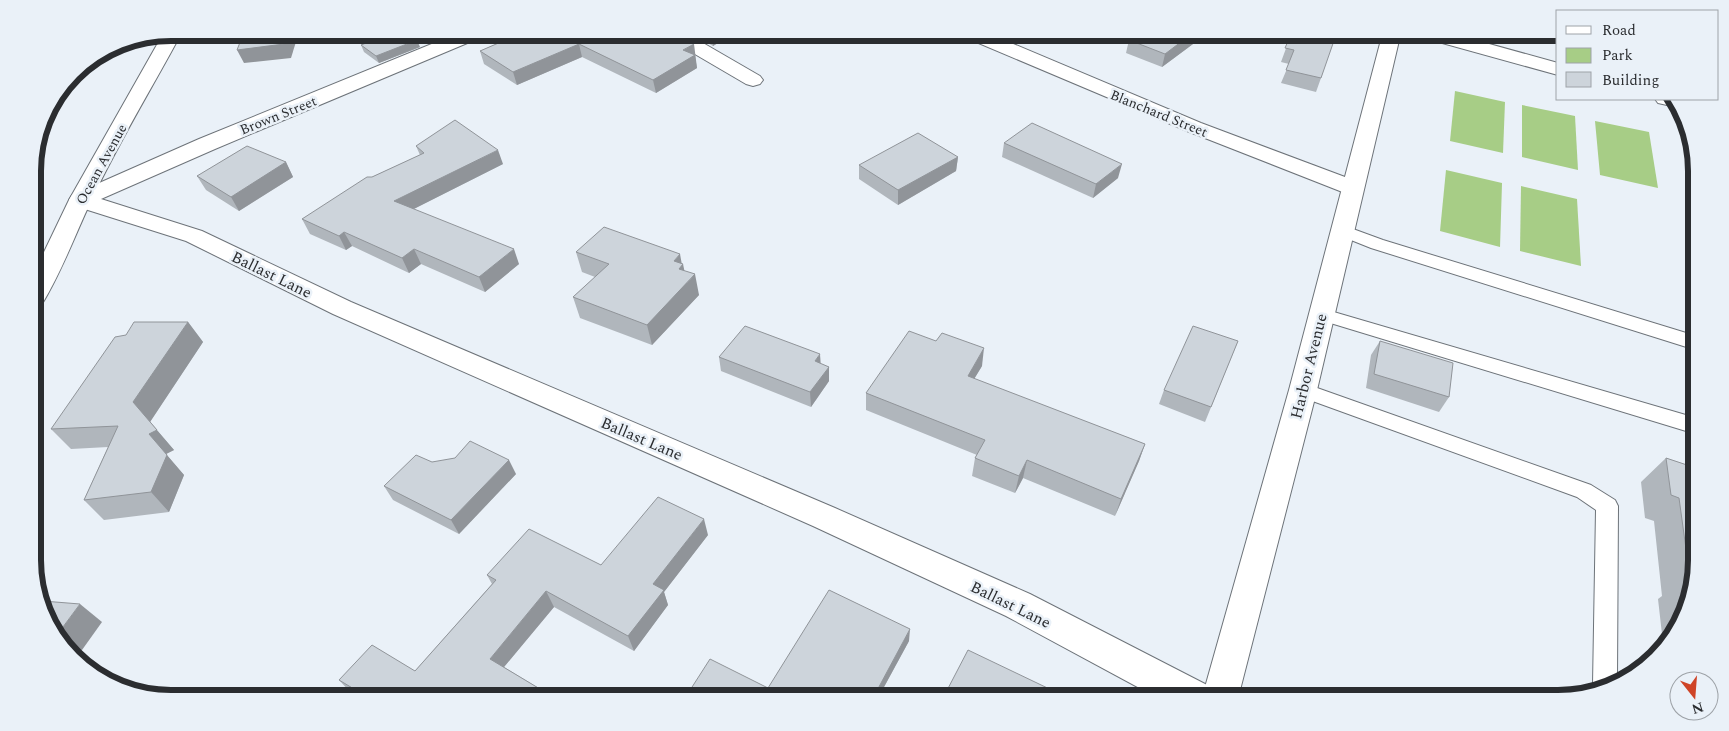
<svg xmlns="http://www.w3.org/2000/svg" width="1729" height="731" viewBox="0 0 1729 731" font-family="Spectral,serif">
  <rect width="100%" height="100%" fill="#eaf1f8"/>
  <g fill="#a7cd86">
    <path d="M1455 91 1505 102 1503 153 1450 141Z"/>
    <path d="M1522 105 1575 116 1578 170 1522 157Z"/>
    <path d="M1595 121 1649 132 1658 188 1600 175Z"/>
    <path d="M1446 170 1502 183 1500 247 1440 231Z"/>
    <path d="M1521 186 1577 199 1581 266 1520 251Z"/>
  </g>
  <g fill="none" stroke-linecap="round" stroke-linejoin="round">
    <g stroke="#6d7379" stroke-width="2">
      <g id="lane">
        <path d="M1342 225 1383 240 1696 336V350L1371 248 1336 234 1334 230 1336 226Z"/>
        <path d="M1320 308 1696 418V434L1314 318 1311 314 1314 310Z"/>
        <path d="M1303 383 1591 485 1615 500 1618 506 1617 679 1594 688 1593 684 1596 510 1577 497 1296 395 1293 390 1296 385Z"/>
      </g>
    </g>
    <g stroke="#6d7379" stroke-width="2">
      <g id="street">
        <path d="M461 32H487L484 36 215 149 101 199 202 231 351 302 835 508 1030 594 1207 685 1212 698H1158L1006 616 813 526 333 314 186 241 72 205 69 200 72 195 199 139Z"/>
        <path d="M661 32H684L760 76 763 80 760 84 753 86 746 84 664 36Z"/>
        <path d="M959 32H985L1201 123 1361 183 1364 188 1361 193 1353 195 1345 193 1187 131 962 36Z"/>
        <path d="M1414 32H1446L1558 63V75L1417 36Z"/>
        <path d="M1655 99H1673L1676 107 1658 103Z"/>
      </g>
    </g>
    <g stroke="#6d7379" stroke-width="2">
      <g id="secondary">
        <path d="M171 32H182C152 88 118 143 91 201 75 235 62 271 42 304L33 307V275L69 200 163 34Z"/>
        <path d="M1383 32H1401L1317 390 1238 698H1202L1289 390Z"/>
      </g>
    </g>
    <use href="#lane" fill="#fff" fill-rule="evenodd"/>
    <use href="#street" fill="#fff" fill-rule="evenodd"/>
    <use href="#secondary" fill="#fff" fill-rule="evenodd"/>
  </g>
  <g fill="#b0b6bc">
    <path d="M524 32 696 57H695L697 68 656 93 582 57 517 85 484 64 480 51Z"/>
    <path d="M689 32H736L713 46Z"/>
    <path d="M1292 32 1321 78 1316 92 1281 83 1289 64 1281 62Z"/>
    <path d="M1129 40 1193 44 1162 67 1126 53Z"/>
    <path d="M361 45 420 47 379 63 364 52Z"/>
    <path d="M1004 143 1118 178 1093 198 1002 157Z"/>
    <path d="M416 146 503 164 413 209 519 264 485 292 421 264 409 273 352 246 346 250 310 234 302 219 372 177 420 155Z"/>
    <path d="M958 157 956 171 898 205 859 179V165Z"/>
    <path d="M286 162 293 177 239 211 206 190 197 176Z"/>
    <path d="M576 252 682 264 684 271 699 295 652 345 580 318 573 297 595 277 582 272Z"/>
    <path d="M188 322 203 342 150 422 174 450 166 454 184 475 169 512 104 520 84 500 108 447 71 449 51 429 126 335Z"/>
    <path d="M1238 341 1205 422 1159 404 1164 390Z"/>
    <path d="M1380 341 1449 397 1439 412 1366 388 1371 355Z"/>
    <path d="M719 357 821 364 829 367V381L811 407 721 371Z"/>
    <path d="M982 366 974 379 1145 444 1139 461 1115 516 1023 478 1015 493 972 476 975 458 977 455 866 410V393Z"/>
    <path d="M1666 458 1696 468V560L1686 613 1663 643 1658 599 1662 596 1654 521 1645 518 1641 482Z"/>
    <path d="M432 462 516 474 459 534 393 500 384 486Z"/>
    <path d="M708 535 664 592 668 605 634 651 554 607 504 667 555 698H359L352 694 339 680 415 671 492 584 487 575 601 565Z"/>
    <path d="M909 641 878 698H685L768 688Z"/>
  </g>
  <g fill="#909499">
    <path d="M288 32H299L291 58 244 63 237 50Z"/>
    <path d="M713 32H736L713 46 711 33Z"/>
    <path d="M1194 32H1196L1193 44 1162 67 1165 54Z"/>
    <path d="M417 40 420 47 379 63 376 56Z"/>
    <path d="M579 44 582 57 517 85 513 72Z"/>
    <path d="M694 44 697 68 656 93 653 80 683 50Z"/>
    <path d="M498 150 503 164 400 216 394 201Z"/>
    <path d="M958 157 956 171 898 205V190Z"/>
    <path d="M286 162 293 177 239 211 231 197Z"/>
    <path d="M1122 164 1118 178 1093 198 1096 184Z"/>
    <path d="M344 232 352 246 346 250 339 236Z"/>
    <path d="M414 249 421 264 409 273 402 258Z"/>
    <path d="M514 249 519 264 485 292 479 277Z"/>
    <path d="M680 254 682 265 683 264 687 283 695 274 699 295 652 345 647 325 674 261Z"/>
    <path d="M188 322 203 342 150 422 174 450 166 454 184 475 169 512 151 492 149 434 133 402Z"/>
    <path d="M984 348 982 366 965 394 968 376Z"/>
    <path d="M820 354 821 368 815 361Z"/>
    <path d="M829 367V381L811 407 810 392Z"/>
    <path d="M1145 444 1139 461 1115 516 1121 499Z"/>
    <path d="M509 460 516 474 459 534 451 520Z"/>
    <path d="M1027 460 1023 478 1015 493 1019 476Z"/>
    <path d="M704 519 708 535 664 592 668 605 634 651 628 636 653 584Z"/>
    <path d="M546 591 554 607 499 673 490 659Z"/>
    <path d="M80 604 102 622 77 657 61 645 57 635Z"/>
    <path d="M910 629 909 641 878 698H873Z"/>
    <path d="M852 689V698H847Z"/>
  </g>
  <g fill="#cdd4db" stroke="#909499">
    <path d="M244 32H288L284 44 237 50Z"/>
    <path d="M394 32H407L417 40 376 56 361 45Z"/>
    <path d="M524 32H674L694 44 683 50 695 55 653 80 579 44 513 72 480 51Z"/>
    <path d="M1140 32H1194L1165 54 1129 40Z"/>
    <path d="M1292 32H1337L1321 78 1286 70 1294 50 1285 48Z"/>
    <path d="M455 120 498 150 394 201 514 249 479 277 414 249 402 258 344 232 339 236 302 219 367 177H372L424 153 416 146Z"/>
    <path d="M1032 123 1122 164 1096 184 1004 143Z"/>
    <path d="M918 133 958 157 898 190 859 165Z"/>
    <path d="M247 146 286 162 231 197 197 176Z"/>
    <path d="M604 227 680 254 674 261 683 264 679 269 695 274 647 325 573 297 609 264 576 252Z"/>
    <path d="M134 322H188L133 402 157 430 149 434 167 455 151 492 84 500 118 426 51 429 115 337 126 335Z"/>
    <path d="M745 326 820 354 815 361 829 367 810 392 719 357Z"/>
    <path d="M1193 326 1238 341 1211 407 1164 390Z"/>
    <path d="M909 331 936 341 942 333 984 348 968 376 1145 444 1121 499 1027 460 1019 476 975 458 985 440 866 393Z"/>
    <path d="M1380 341 1453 363 1449 397 1374 374Z"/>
    <path d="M470 441 509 460 451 520 384 486 416 455 432 462 455 458Z"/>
    <path d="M1666 458 1696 468V560L1688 601 1685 577 1690 578 1679 498 1671 495Z"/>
    <path d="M658 497 704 519 653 584 664 590 628 636 546 591 490 659 555 698H369L339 680 372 645 415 671 496 580 487 575 529 529 601 565Z"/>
    <path d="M829 590 910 629 873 698H871L852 689 847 698H828L822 695 820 698H685L710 659 768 688Z"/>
    <path d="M43 601 80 604 57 635Z"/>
    <path d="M968 650 1060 694 1058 698H943Z"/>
  </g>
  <g text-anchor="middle" stroke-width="5" stroke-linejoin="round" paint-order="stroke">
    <g font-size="14" fill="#2b2d30" stroke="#eaf1f8">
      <text transform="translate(1159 113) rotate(22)" y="5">Blanchard Street</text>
      <text transform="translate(278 115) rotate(-22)" y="5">Brown Street</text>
      <text transform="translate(101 164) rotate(-61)" y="5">Ocean Avenue</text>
    </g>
    <g font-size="16" fill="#2b2d30" stroke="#eaf1f8">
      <text transform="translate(272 274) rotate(26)" y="6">Ballast Lane</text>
      <text transform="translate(1308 366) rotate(-76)" y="6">Harbor Avenue</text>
      <text transform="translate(642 438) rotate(23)" y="6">Ballast Lane</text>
      <text transform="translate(1011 604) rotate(26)" y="6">Ballast Lane</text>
    </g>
  </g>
  <path d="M0 0H1729V731H0ZM171 41H1558A130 130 0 0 1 1688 171V560A130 130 0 0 1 1558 690H171A130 130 0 0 1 41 560V171A130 130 0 0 1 171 41Z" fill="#eaf1f8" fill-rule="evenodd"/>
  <path fill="none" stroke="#2b2d30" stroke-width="6" d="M171 41H1558A130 130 0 0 1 1688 171V560A130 130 0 0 1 1558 690H171A130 130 0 0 1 41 560V171A130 130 0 0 1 171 41Z"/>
  <rect x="1556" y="10" width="162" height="90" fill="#eaf1f8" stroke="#9ea3a8"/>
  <rect x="1566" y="26" width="25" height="8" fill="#ffffff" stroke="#9ea3a8"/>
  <text x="1602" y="35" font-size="15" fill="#2b2d30">Road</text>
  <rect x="1566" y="48" width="25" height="15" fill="#a7cd86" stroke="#9ea3a8"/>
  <text x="1602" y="60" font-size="15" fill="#2b2d30">Park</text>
  <rect x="1566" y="72" width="25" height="15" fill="#cdd4db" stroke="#9ea3a8"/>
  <text x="1602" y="85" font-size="15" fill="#2b2d30">Building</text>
  <g transform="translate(1694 696) rotate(163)"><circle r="24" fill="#eaf1f8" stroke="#9ea3a8"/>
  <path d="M0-4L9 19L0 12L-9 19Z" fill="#cf4427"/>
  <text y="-8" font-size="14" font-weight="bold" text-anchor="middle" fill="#2b2d30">N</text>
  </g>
</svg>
